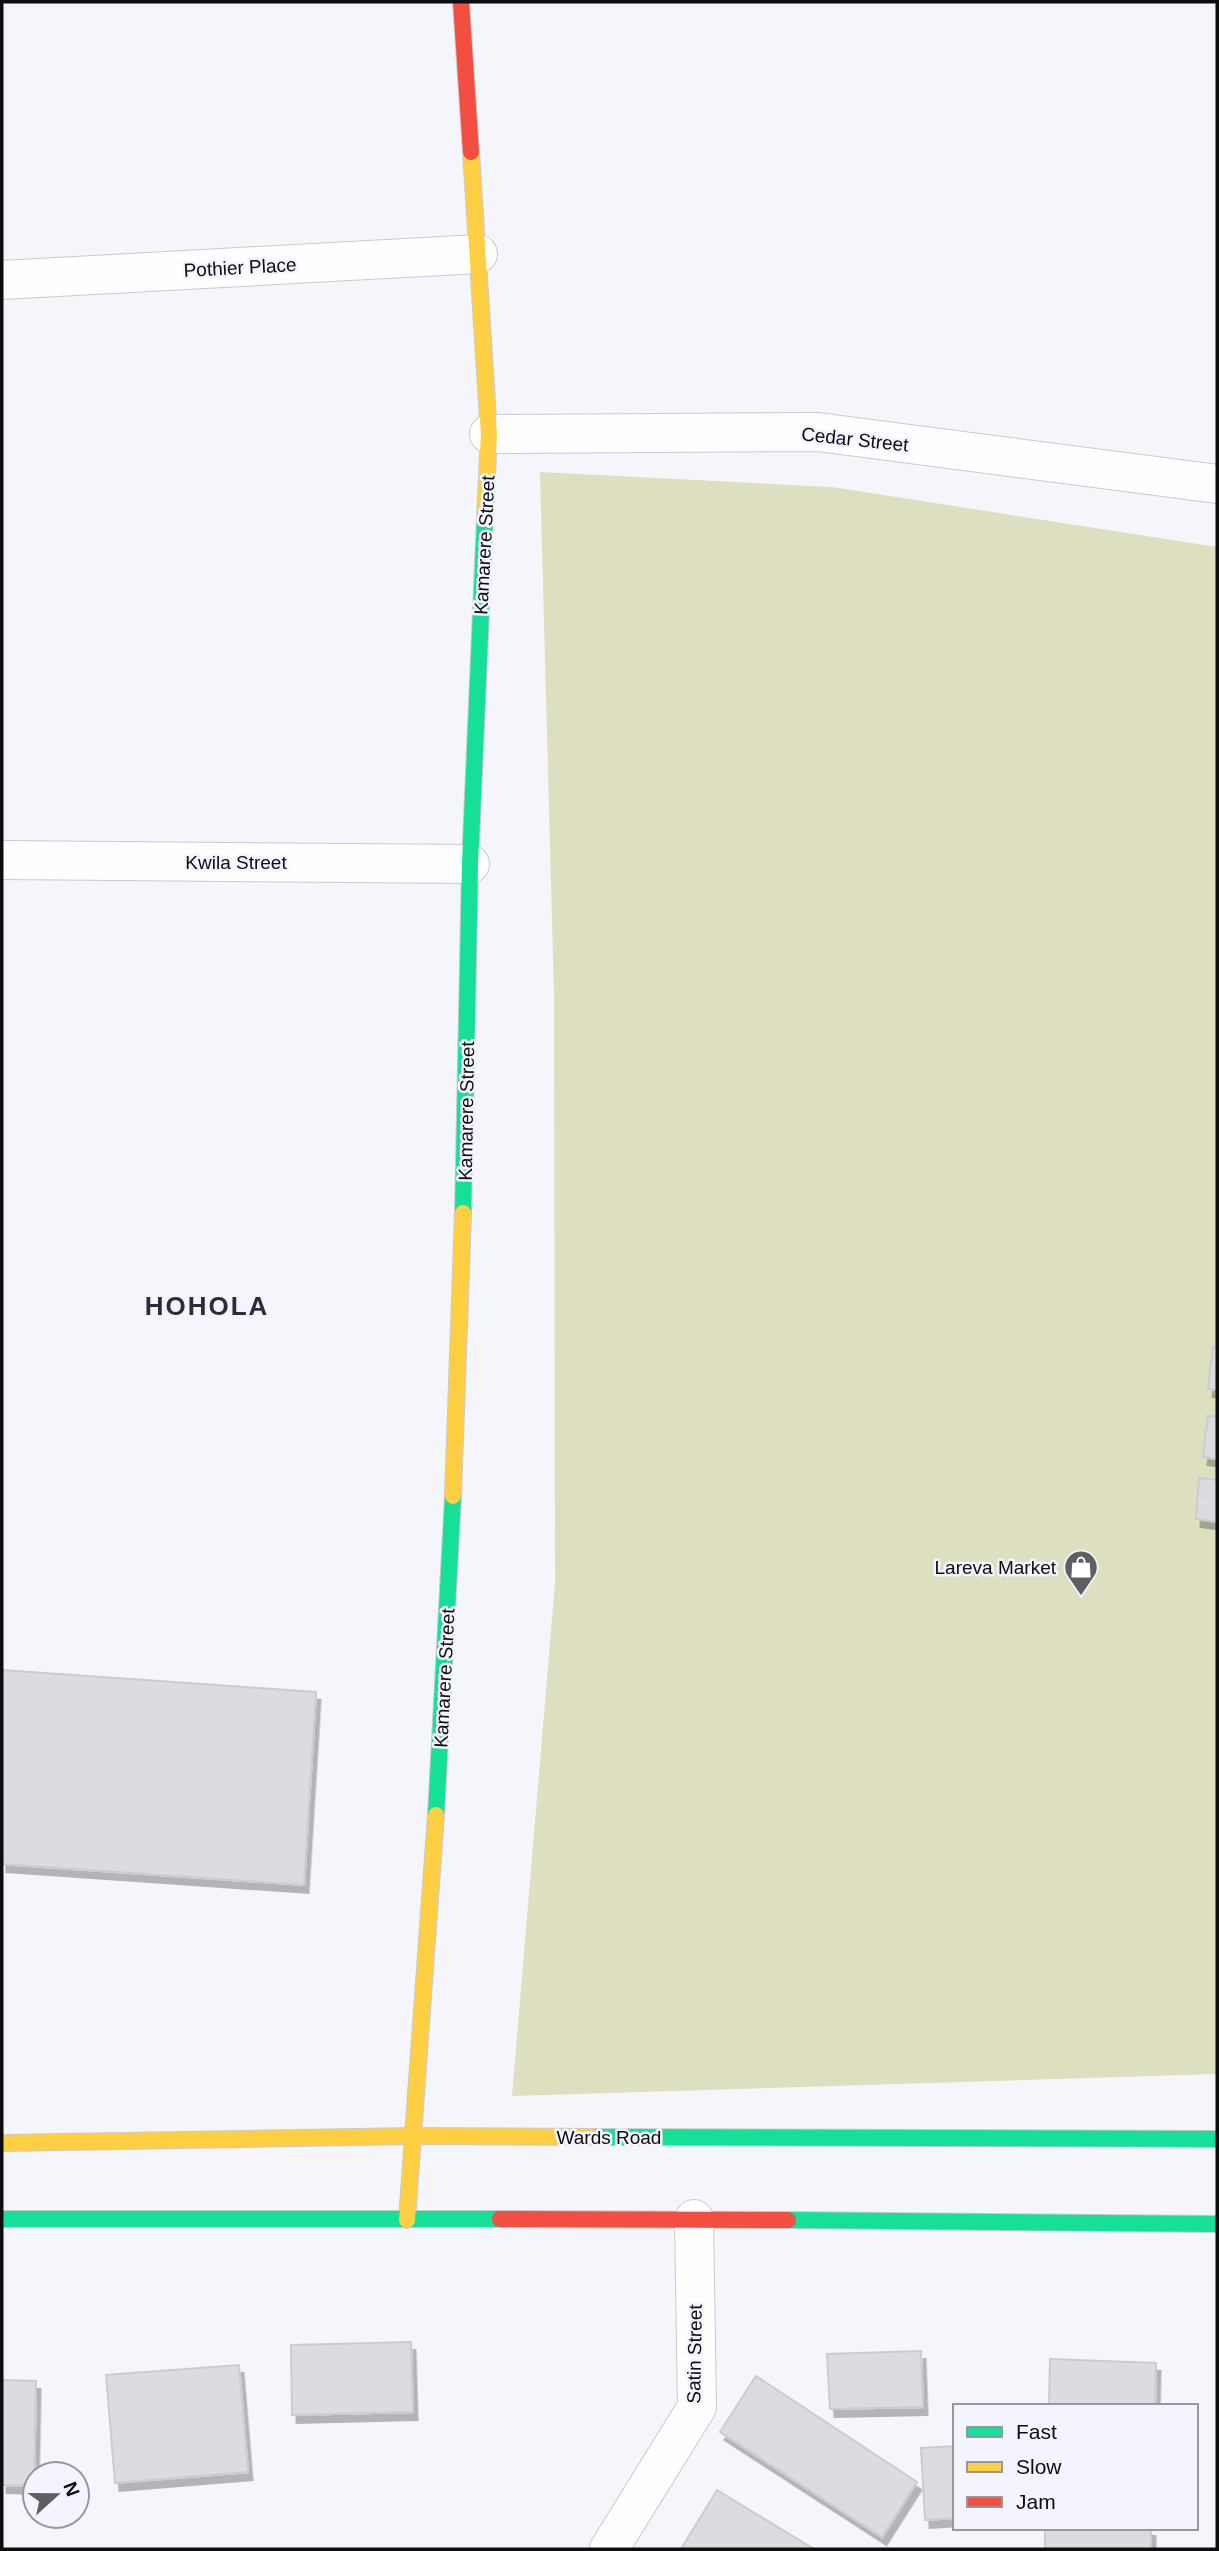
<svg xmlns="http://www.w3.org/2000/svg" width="1219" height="2551" viewBox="0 0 1219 2551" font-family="Arial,sans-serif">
  <defs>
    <filter id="shadow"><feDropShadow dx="4.5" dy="8" stdDeviation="0" flood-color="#0004"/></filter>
  </defs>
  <rect width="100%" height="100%" fill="#f5f6fb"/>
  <path fill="#dddfc0" d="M540 472 832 487 1217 547V2074L512 2096 555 1583 554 995Z"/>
  <g fill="#dcdce0" stroke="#ccccd0" stroke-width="2" filter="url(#shadow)">
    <path d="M1213 1347 1217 1348V1390L1208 1389Z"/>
    <path d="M1208 1416 1217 1417V1459L1203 1457Z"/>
    <path d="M1199 1478 1217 1480V1522L1196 1519Z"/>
    <path d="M2 1670 316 1692 304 1885 2 1864Z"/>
    <path d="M411 2342 413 2412 292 2415 291 2345Z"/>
    <path d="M921 2351 923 2407 830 2409 827 2354Z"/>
    <path d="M1050 2359 1156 2363 1155 2406H1049Z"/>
    <path d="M239 2365 248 2472 115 2483 106 2375Z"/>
    <path d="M756 2376 917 2482 882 2537 720 2432Z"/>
    <path d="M2 2380 36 2381 34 2486 2 2485Z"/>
    <path d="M955 2446V2518L925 2520 921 2448Z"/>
    <path d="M717 2490 814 2549H681Z"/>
    <rect x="1045" y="2528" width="106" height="21"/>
  </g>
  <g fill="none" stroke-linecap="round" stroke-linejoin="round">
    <g stroke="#c9cace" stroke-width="40">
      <g id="street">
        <path d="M2 280 478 254"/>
        <path d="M489 434 818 432 1217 484"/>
        <path d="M2 860 470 864"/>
        <path d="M609 2549 697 2407 694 2219"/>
      </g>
    </g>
    <g stroke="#c9cace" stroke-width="18">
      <g id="fast">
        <path d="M463 1213 470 864 485 519"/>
        <path d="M436 1815 453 1496"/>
        <path d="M592 2137 1217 2139"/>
        <path d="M2 2219H500"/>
        <path d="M788 2220 1217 2224"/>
      </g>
    </g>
    <g stroke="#c9cace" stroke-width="18">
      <g id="slow">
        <path d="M471 152 489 434 485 519"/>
        <path d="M453 1496 463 1213"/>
        <path d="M2 2143 414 2136 592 2137"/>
        <path d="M407 2220 436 1815"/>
      </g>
    </g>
    <g stroke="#c9cace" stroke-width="18">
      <g id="jam">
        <path d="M461 2 471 152"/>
        <path d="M500 2219 788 2220"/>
      </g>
    </g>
    <g stroke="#dfdfe1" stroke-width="4.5" stroke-dasharray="3.5 3.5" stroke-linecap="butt">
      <path d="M1211 1368 1217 1369"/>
      <path d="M1206 1433 1217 1434"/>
      <path d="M1198 1502 1217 1504"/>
    </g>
    <use href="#street" stroke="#fefefe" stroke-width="38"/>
    <use href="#fast" stroke="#16e098" stroke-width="16"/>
    <use href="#slow" stroke="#ffcf43" stroke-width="16"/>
    <use href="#jam" stroke="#f24e42" stroke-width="16"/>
  </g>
  <defs>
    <g id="shop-pin" transform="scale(1.75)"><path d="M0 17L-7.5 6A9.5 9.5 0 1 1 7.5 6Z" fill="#5e5f62" stroke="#f3f4fd"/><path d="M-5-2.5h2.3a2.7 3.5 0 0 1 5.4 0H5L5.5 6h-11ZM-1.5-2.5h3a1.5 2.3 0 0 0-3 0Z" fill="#fff"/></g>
  </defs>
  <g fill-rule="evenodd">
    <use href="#shop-pin" x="1081" y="1567"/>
  </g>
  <g text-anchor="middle" stroke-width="5" stroke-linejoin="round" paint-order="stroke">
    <g font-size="19" fill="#0d0d10" stroke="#f3f4fd">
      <text transform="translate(240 267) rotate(-3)" y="7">Pothier Place</text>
      <text transform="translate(855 439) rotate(6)" y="7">Cedar Street</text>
      <text transform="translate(484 545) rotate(-87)" y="7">Kamarere Street</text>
      <text x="236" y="869">Kwila Street</text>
      <text transform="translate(466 1111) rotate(-89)" y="7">Kamarere Street</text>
      <text transform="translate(444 1678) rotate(-87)" y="7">Kamarere Street</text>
      <text x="609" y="2144">Wards Road</text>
      <text transform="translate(694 2354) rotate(-89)" y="7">Satin Street</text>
    </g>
    <g font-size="19" fill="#0d0d10" stroke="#f3f4fd" text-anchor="end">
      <text x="1056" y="1574">Lareva Market</text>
    </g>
    <g font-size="26" font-weight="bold" letter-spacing="2" fill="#2d2e35" stroke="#f3f4fd">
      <text x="207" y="1315">HOHOLA</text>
    </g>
  </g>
  <rect width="1219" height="2551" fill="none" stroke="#0d0d10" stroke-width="7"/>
  <rect x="953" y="2404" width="245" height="126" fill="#f3f4fd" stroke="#97989e" stroke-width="2"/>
  <rect x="967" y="2427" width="35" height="10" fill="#16e098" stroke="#97989e" stroke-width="2"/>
  <text x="1016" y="2439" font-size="21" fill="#0d0d10">Fast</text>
  <rect x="967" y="2462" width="35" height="10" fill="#ffcf43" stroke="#97989e" stroke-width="2"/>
  <text x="1016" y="2474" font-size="21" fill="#0d0d10">Slow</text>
  <rect x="967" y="2497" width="35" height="10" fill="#f24e42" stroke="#97989e" stroke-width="2"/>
  <text x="1016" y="2509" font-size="21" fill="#0d0d10">Jam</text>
  <g transform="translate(56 2495) rotate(69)"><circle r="33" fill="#f3f4fd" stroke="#97989e" stroke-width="2"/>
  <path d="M0-5L12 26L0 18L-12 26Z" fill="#5e5f62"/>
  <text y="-10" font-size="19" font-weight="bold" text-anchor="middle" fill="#0d0d10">N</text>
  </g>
</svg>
